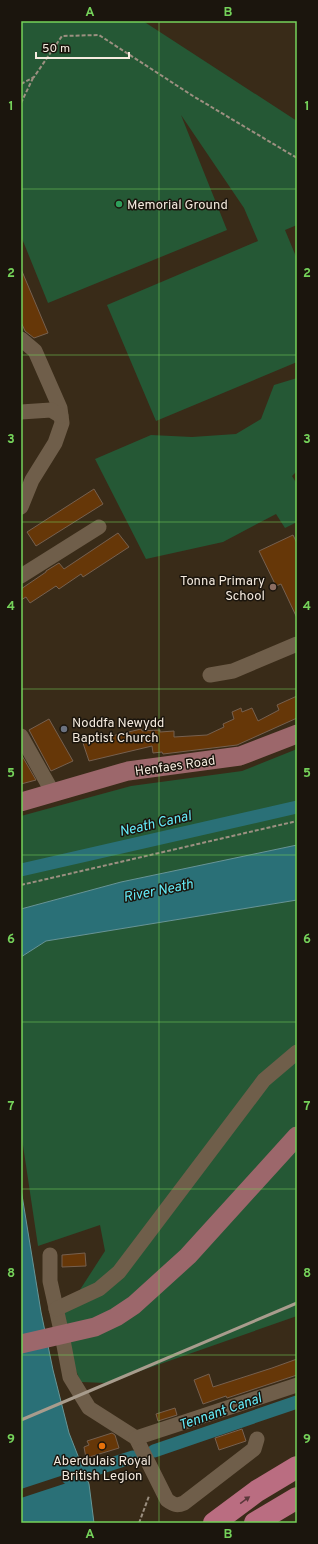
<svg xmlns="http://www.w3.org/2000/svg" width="318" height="1544" viewBox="0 0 318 1544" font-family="Overpass,sans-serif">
  <rect width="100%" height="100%" fill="#392b18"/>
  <g fill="#255835">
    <path d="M21 21H143L297 121V225L285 230 297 259V362L156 421 107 305 258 241 244 208 181 115 227 230 48 303 21 236Z"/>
    <path d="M297 378V471L292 476 297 484V522L285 528 276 514 223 542 146 559 95 459 151 435 192 437 236 434 261 419 274 385Z"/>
    <path d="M297 749V845L121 882 21 909V816L131 786 242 771Z"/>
    <path d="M297 900V1316L106 1383 81 1382 64 1344 65 1313 105 1251 100 1225 38 1246 21 1132V957L46 941Z"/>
  </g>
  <g fill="#2a7077" stroke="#679596">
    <path d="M297 845V900L46 941 21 957V909L121 882Z"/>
    <path d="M21 1189 41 1312 53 1370 69 1433 89 1484 94 1523H21Z"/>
    <path d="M124 1457 126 1463 93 1474 91 1471V1468Z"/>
  </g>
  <path fill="#392b18" d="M85 1468 88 1476 21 1498V1489Z"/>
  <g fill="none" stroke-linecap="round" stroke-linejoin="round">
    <g stroke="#2a7077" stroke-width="13">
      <path d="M21 870 297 807"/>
      <path d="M154 1451 297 1402"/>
      <path d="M68 1478 133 1457"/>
    </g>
  </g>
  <g fill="#663708" stroke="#76604f">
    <path d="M21 269 48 333 34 338 25 331 21 322Z"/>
    <path d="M94 489 103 504 36 546 27 532Z"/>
    <path d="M118 533 129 547 83 577 81 574 59 589 56 586 30 603 26 597 21 600V589L46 572V571L59 563 64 569Z"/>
    <path d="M293 535 297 543V618L281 584 276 586 259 551Z"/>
    <path d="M297 696V718L237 745 163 754 162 752 153 753 152 746 89 761 83 743 141 729 142 731 160 730V732L174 731V737L207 735 224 727 223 724 234 719 232 712 241 708 242 712 252 708 258 721 279 710 277 705Z"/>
    <path d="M49 719 73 761 51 771 29 730Z"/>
    <path d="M21 754 36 780 21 784Z"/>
    <path d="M85 1253 86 1266 62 1267V1255Z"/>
    <path d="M297 1359V1375L227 1398 226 1396 203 1404 194 1380 209 1374 213 1387 272 1368Z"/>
    <path d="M175 1408 177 1415 158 1421 156 1414Z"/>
    <path d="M242 1429 246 1441 219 1450 215 1438Z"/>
    <path d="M112 1433 115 1435 119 1448 86 1458 84 1447 89 1445 87 1441Z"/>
  </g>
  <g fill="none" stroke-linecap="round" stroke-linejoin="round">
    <g stroke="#9c9081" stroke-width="2" stroke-dasharray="4 2" stroke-linecap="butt">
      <path d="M21 84 34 77 62 36 99 35 193 96 297 158"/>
      <path d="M21 103 33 78"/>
      <path d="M21 885 297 821"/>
      <path d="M139 1523 149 1496"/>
    </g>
    <g stroke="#6f5e4a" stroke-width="15">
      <path d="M21 339 35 351 60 408 62 423 55 443 32 480 21 507"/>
      <path d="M21 412 51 410 61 416"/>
      <path d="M21 576 99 527"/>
      <path d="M210 675 233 671 297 644"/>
      <path d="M21 736 53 793"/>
      <path d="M50 1255V1281L62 1335 70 1377 89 1408 136 1438 167 1500C174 1505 177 1506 184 1503L254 1449 257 1439"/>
      <path d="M56 1309 99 1289 119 1272 264 1080 297 1052"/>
      <path d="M136 1438 297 1385"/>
    </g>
    <g stroke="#9c676b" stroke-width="19">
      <path d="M21 802 128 771 240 756 297 734"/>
      <path d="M21 1344 95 1327 116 1317 134 1305 188 1256 297 1136"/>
    </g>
    <g stroke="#ba6d81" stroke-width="22">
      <path d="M214 1523 257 1491 297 1467"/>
      <path d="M255 1523 297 1498"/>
    </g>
    <path stroke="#a89c8d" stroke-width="3" d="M21 1420 297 1303"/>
  </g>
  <defs><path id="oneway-solid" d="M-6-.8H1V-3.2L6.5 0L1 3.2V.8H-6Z"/></defs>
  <use fill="#5b383b" href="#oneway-solid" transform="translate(245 1500) rotate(-36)"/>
  <path fill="none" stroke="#75d25a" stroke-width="1" stroke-opacity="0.55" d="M159 21V1523M21 189H297M21 355H297M21 522H297M21 689H297M21 855H297M21 1022H297M21 1189H297M21 1355H297"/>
  <circle fill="#2e9e5b" stroke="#1b150d" stroke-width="1.5" cx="119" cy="204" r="4"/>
  <circle fill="#8d6e63" stroke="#1b150d" stroke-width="1.5" cx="273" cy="587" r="4"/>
  <circle fill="#6b7280" stroke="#1b150d" stroke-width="1.5" cx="64" cy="729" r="4"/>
  <circle fill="#e8710a" stroke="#1b150d" stroke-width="1.5" cx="102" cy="1446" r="4"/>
  <g text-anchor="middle" stroke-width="3" stroke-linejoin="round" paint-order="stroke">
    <g font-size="13" fill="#f5ebdf" stroke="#1b150d" text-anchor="start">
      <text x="127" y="209">Memorial Ground</text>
      <text x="265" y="585" text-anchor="end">Tonna Primary<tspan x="265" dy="15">School</tspan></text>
      <text x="72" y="727">Noddfa Newydd<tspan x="72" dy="15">Baptist Church</tspan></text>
      <text x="102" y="1465" text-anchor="middle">Aberdulais Royal<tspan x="102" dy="15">British Legion</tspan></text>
    </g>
    <g font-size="13" fill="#f5ebdf" stroke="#1b150d">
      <text transform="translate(175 765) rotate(-8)" y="5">Henfaes Road</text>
    </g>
    <g font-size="14" font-style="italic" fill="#64eaf7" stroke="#1b150d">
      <text transform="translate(155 823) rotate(-13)" y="5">Neath Canal</text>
      <text transform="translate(158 890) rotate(-11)" y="5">River Neath</text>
      <text transform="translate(220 1411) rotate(-19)" y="5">Tennant Canal</text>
    </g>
  </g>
  <rect width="318" height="1544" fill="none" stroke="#1b150d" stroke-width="44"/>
  <path d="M36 52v6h93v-6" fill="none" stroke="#f5ebdf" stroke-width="2"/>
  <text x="42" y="52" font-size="12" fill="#f5ebdf" stroke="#1b150d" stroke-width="3" paint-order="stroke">50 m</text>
  <rect x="22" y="22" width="274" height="1500" fill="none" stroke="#75d25a" stroke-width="1.5"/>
  <g font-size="13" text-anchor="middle" font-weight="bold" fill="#75d25a">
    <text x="90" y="16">A</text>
    <text x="228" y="16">B</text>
    <text x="11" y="110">1</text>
    <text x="307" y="110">1</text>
    <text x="11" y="277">2</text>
    <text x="307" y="277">2</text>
    <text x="11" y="443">3</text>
    <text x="307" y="443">3</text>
    <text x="11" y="610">4</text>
    <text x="307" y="610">4</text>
    <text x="11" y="777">5</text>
    <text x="307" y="777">5</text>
    <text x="11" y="943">6</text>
    <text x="307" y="943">6</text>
    <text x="11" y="1110">7</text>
    <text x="307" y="1110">7</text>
    <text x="11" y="1277">8</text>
    <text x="307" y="1277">8</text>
    <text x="11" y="1443">9</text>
    <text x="307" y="1443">9</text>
    <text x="90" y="1538">A</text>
    <text x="228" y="1538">B</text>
  </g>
</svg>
